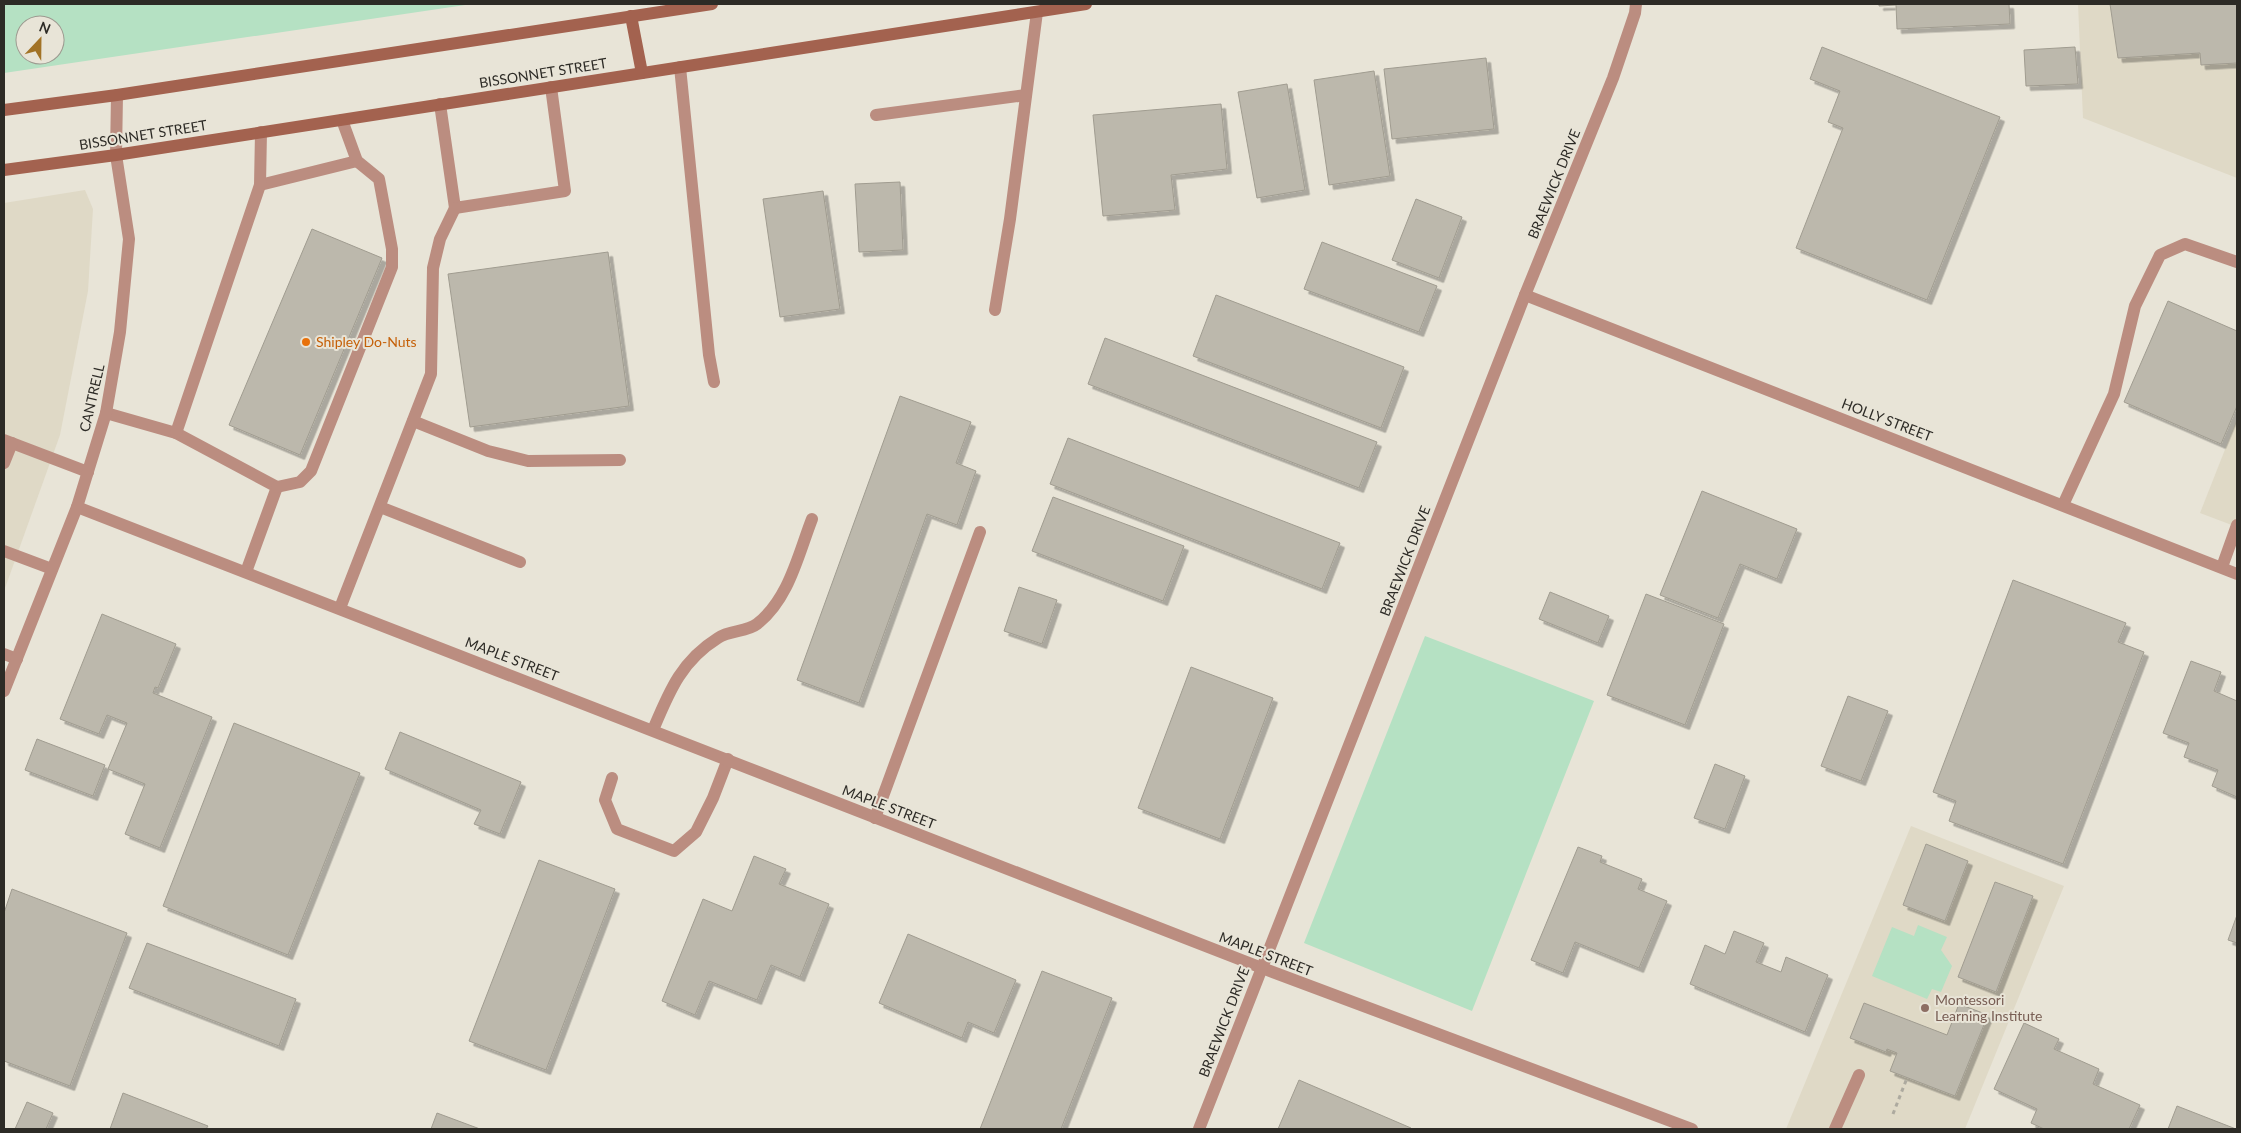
<svg xmlns="http://www.w3.org/2000/svg" width="2241" height="1133" viewBox="0 0 2241 1133" font-family="Lato,sans-serif">
  <defs>
    <filter id="shadow"><feDropShadow dx="4.5" dy="4.5" stdDeviation="0" flood-color="#0004"/></filter>
  </defs>
  <rect width="100%" height="100%" fill="#e8e4d7"/>
  <g fill="#dfd9c6">
    <path d="M2078 4H2237V178L2083 118Z"/>
    <path d="M85 190 93 209 88 291 60 435 4 591V203Z"/>
    <path d="M2237 419V527L2200 513Z"/>
    <path d="M1911 826 2064 886 1965 1129H1786Z"/>
  </g>
  <g fill="#b5e1c3" fill-rule="evenodd">
    <path d="M4 4H472L4 73ZM25 25H55V55H25Z"/>
    <path d="M1425 636 1594 701 1472 1011 1304 943Z"/>
    <path d="M1918 925 1947 937 1941 950 1952 966 1941 992 1932 989 1927 999 1872 976 1892 927 1914 936Z"/>
  </g>
  <g fill="#bcb8ac" stroke="#a09c90" filter="url(#shadow)">
    <path d="M1879 4H2009L2010 24 1897 29 1896 5 1879 6Z"/>
    <path d="M2110 4H2237V63L2201 65 2200 53 2118 58Z"/>
    <path d="M1822 47 2000 117 1927 300 1796 248 1843 128 1828 122 1840 91 1810 79Z"/>
    <path d="M2075 47 2078 84 2026 86 2024 50Z"/>
    <path d="M1486 58 1494 129 1392 139 1384 69Z"/>
    <path d="M1374 71 1390 176 1329 185 1314 80Z"/>
    <path d="M1287 84 1305 190 1257 198 1238 92Z"/>
    <path d="M1221 104 1227 169 1171 175 1175 210 1103 216 1093 115Z"/>
    <path d="M900 182 903 250 859 252 855 184Z"/>
    <path d="M823 191 840 309 780 317 763 199Z"/>
    <path d="M1416 199 1462 217 1439 278 1392 260Z"/>
    <path d="M312 229 382 258 300 455 229 425Z"/>
    <path d="M1322 242 1437 286 1419 332 1304 289Z"/>
    <path d="M608 252 629 406 470 427 448 274Z"/>
    <path d="M1216 295 1404 367 1381 428 1193 356Z"/>
    <path d="M2168 301 2237 331V406L2221 444 2124 402Z"/>
    <path d="M1105 338 1377 442 1359 488 1088 384Z"/>
    <path d="M900 396 971 422 956 463 976 471 957 525 927 514 859 703 797 680Z"/>
    <path d="M1068 438 1340 543 1322 589 1050 484Z"/>
    <path d="M1702 491 1797 529 1777 579 1740 564 1718 618 1660 595Z"/>
    <path d="M1053 497 1184 546 1163 601 1032 551Z"/>
    <path d="M2013 580 2126 623 2118 642 2144 652 2063 864 1949 821 1956 801 1933 792Z"/>
    <path d="M1019 587 1057 600 1042 644 1004 631Z"/>
    <path d="M1550 592 1609 616 1598 643 1539 619Z"/>
    <path d="M1646 594 1724 624 1685 725 1607 695Z"/>
    <path d="M102 614 176 644 158 688 155 687 153 693 212 717 160 848 125 834 145 784 108 769 127 723 107 715 99 734 60 719Z"/>
    <path d="M2191 661 2221 672 2214 691 2237 701V797L2212 786 2218 770 2184 757 2189 743 2163 733Z"/>
    <path d="M1191 667 1273 698 1220 839 1138 808Z"/>
    <path d="M1848 696 1888 711 1861 781 1821 766Z"/>
    <path d="M234 723 360 773 288 955 163 906Z"/>
    <path d="M400 732 521 782 500 834 474 824 481 810 385 769Z"/>
    <path d="M37 739 105 765 93 796 25 770Z"/>
    <path d="M1715 764 1745 776 1725 829 1694 818Z"/>
    <path d="M1926 844 1968 861 1945 921 1903 905Z"/>
    <path d="M1578 847 1602 856 1600 862 1642 879 1638 889 1667 901 1639 968 1575 942 1563 973 1531 960Z"/>
    <path d="M754 856 786 869 779 884 829 904 800 977 771 965 757 1000 709 981 695 1015 662 1001 703 899 732 911Z"/>
    <path d="M539 860 615 889 546 1070 469 1041Z"/>
    <path d="M1995 882 2033 896 1996 992 1958 977Z"/>
    <path d="M12 889 127 933 70 1086 4 1061V913Z"/>
    <path d="M2237 915V943L2228 940Z"/>
    <path d="M1734 931 1764 943 1756 962 1781 972 1786 957 1828 975 1805 1032 1690 984 1705 945 1725 954Z"/>
    <path d="M908 934 1016 980 994 1033 968 1022 962 1038 879 1003Z"/>
    <path d="M147 943 296 999 279 1046 129 988Z"/>
    <path d="M1042 971 1112 998 1061 1129H980Z"/>
    <path d="M1864 1003 1947 1035 1959 1004 1988 1015 1955 1096 1890 1071 1897 1053 1887 1049 1886 1052 1850 1038Z"/>
    <path d="M2024 1023 2059 1039 2054 1049 2099 1069 2093 1084 2140 1105 2129 1129H2044L2031 1123 2037 1109 1994 1089Z"/>
    <path d="M1299 1080 1411 1128V1129H1278Z"/>
    <path d="M123 1093 208 1126 206 1129H110Z"/>
    <path d="M27 1102 53 1113 46 1129H15Z"/>
    <path d="M2177 1106 2236 1129H2168Z"/>
    <path d="M437 1113 480 1129H431Z"/>
  </g>
  <g fill="none" stroke-linecap="round" stroke-linejoin="round">
    <path stroke="#adaa9f" stroke-width="3" stroke-dasharray="4 4" stroke-linecap="butt" d="M1893 1114 1907 1078"/>
    <g stroke="#bb8d80" stroke-width="12">
      <path d="M680 67 709 355 714 382"/>
      <path d="M440 104 455 208 565 191 551 87"/>
      <path d="M876 115 1026 95"/>
      <path d="M260 185 357 161"/>
      <path d="M995 310 1010 219 1037 12"/>
      <path d="M106 413 176 433 277 487 246 572"/>
      <path d="M413 421 488 451 528 461 620 460"/>
      <path d="M176 433 260 185 261 132"/>
      <path d="M4 440 88 472"/>
      <path d="M4 463 12 443"/>
      <path d="M277 487 300 482 311 471 392 267V249L379 179 357 161 342 120"/>
      <path d="M2063 505 2114 394 2135 306 2160 255 2185 244 2237 262"/>
      <path d="M380 507 520 562"/>
      <path d="M4 551 52 569"/>
      <path d="M2222 567 2237 525"/>
      <path d="M340 608 431 374 433 268 440 239 455 208"/>
      <path d="M4 654 17 659"/>
      <path d="M653 730C669 692 681 661 718 638 729 630 747 632 757 624 789 599 798 555 812 519"/>
      <path d="M612 778 605 800 617 829 674 851 696 832 713 798 728 759"/>
      <path d="M875 818 980 532"/>
      <path d="M1835 1129 1859 1075"/>
    </g>
    <g stroke="#bb8d80" stroke-width="12">
      <path d="M1525 295 2237 574"/>
      <path d="M77 507 1262 968 1692 1129"/>
      <path d="M4 691 77 507 106 413 120 332 129 239 116 155 117 95"/>
      <path d="M1199 1129 1525 295 1613 78 1635 13 1636 4"/>
    </g>
    <g stroke="#a3624f" stroke-width="12">
      <path d="M631 16 642 73"/>
      <path d="M4 110 117 95 712 4"/>
      <path d="M4 170 116 155 1086 4"/>
    </g>
  </g>
  <circle fill="#e8710a" stroke="#e8e4d7" stroke-width="2" cx="306" cy="342" r="5"/>
  <circle fill="#8d6e63" stroke="#e8e4d7" stroke-width="2" cx="1925" cy="1008" r="5"/>
  <g text-anchor="middle" stroke-width="4" stroke-linejoin="round" paint-order="stroke">
    <g font-size="14" fill="#2d2b26" stroke="#e8e4d7">
      <text transform="translate(543 73) rotate(-9)" y="5">BISSONNET STREET</text>
      <text transform="translate(143 135) rotate(-9)" y="5">BISSONNET STREET</text>
      <text transform="translate(1554 184) rotate(-68)" y="5">BRAEWICK DRIVE</text>
      <text transform="translate(92 398) rotate(-77)" y="5">CANTRELL</text>
      <text transform="translate(1887 420) rotate(21)" y="5">HOLLY STREET</text>
      <text transform="translate(1405 561) rotate(-69)" y="5">BRAEWICK DRIVE</text>
      <text transform="translate(512 659) rotate(21)" y="5">MAPLE STREET</text>
      <text transform="translate(889 807) rotate(21)" y="5">MAPLE STREET</text>
      <text transform="translate(1266 954) rotate(21)" y="5">MAPLE STREET</text>
      <text transform="translate(1224 1022) rotate(-69)" y="5">BRAEWICK DRIVE</text>
    </g>
    <g font-size="14" fill="#c56008" stroke="#e8e4d7" text-anchor="start">
      <text x="316" y="347">Shipley Do-Nuts</text>
    </g>
    <g font-size="14" fill="#785e54" stroke="#e8e4d7" text-anchor="start">
      <text x="1935" y="1005">Montessori<tspan x="1935" dy="16">Learning Institute</tspan></text>
    </g>
  </g>
  <rect width="2241" height="1133" fill="none" stroke="#2d2b26" stroke-width="10"/>
  <g transform="translate(40 40) rotate(22)"><circle r="24" fill="#e8e4d7" stroke="#9d9a90"/>
  <path d="M0-4L9 19L0 12L-9 19Z" fill="#a27326"/>
  <text y="-8" font-size="14" font-weight="bold" text-anchor="middle" fill="#2d2b26">N</text>
  </g>
</svg>
